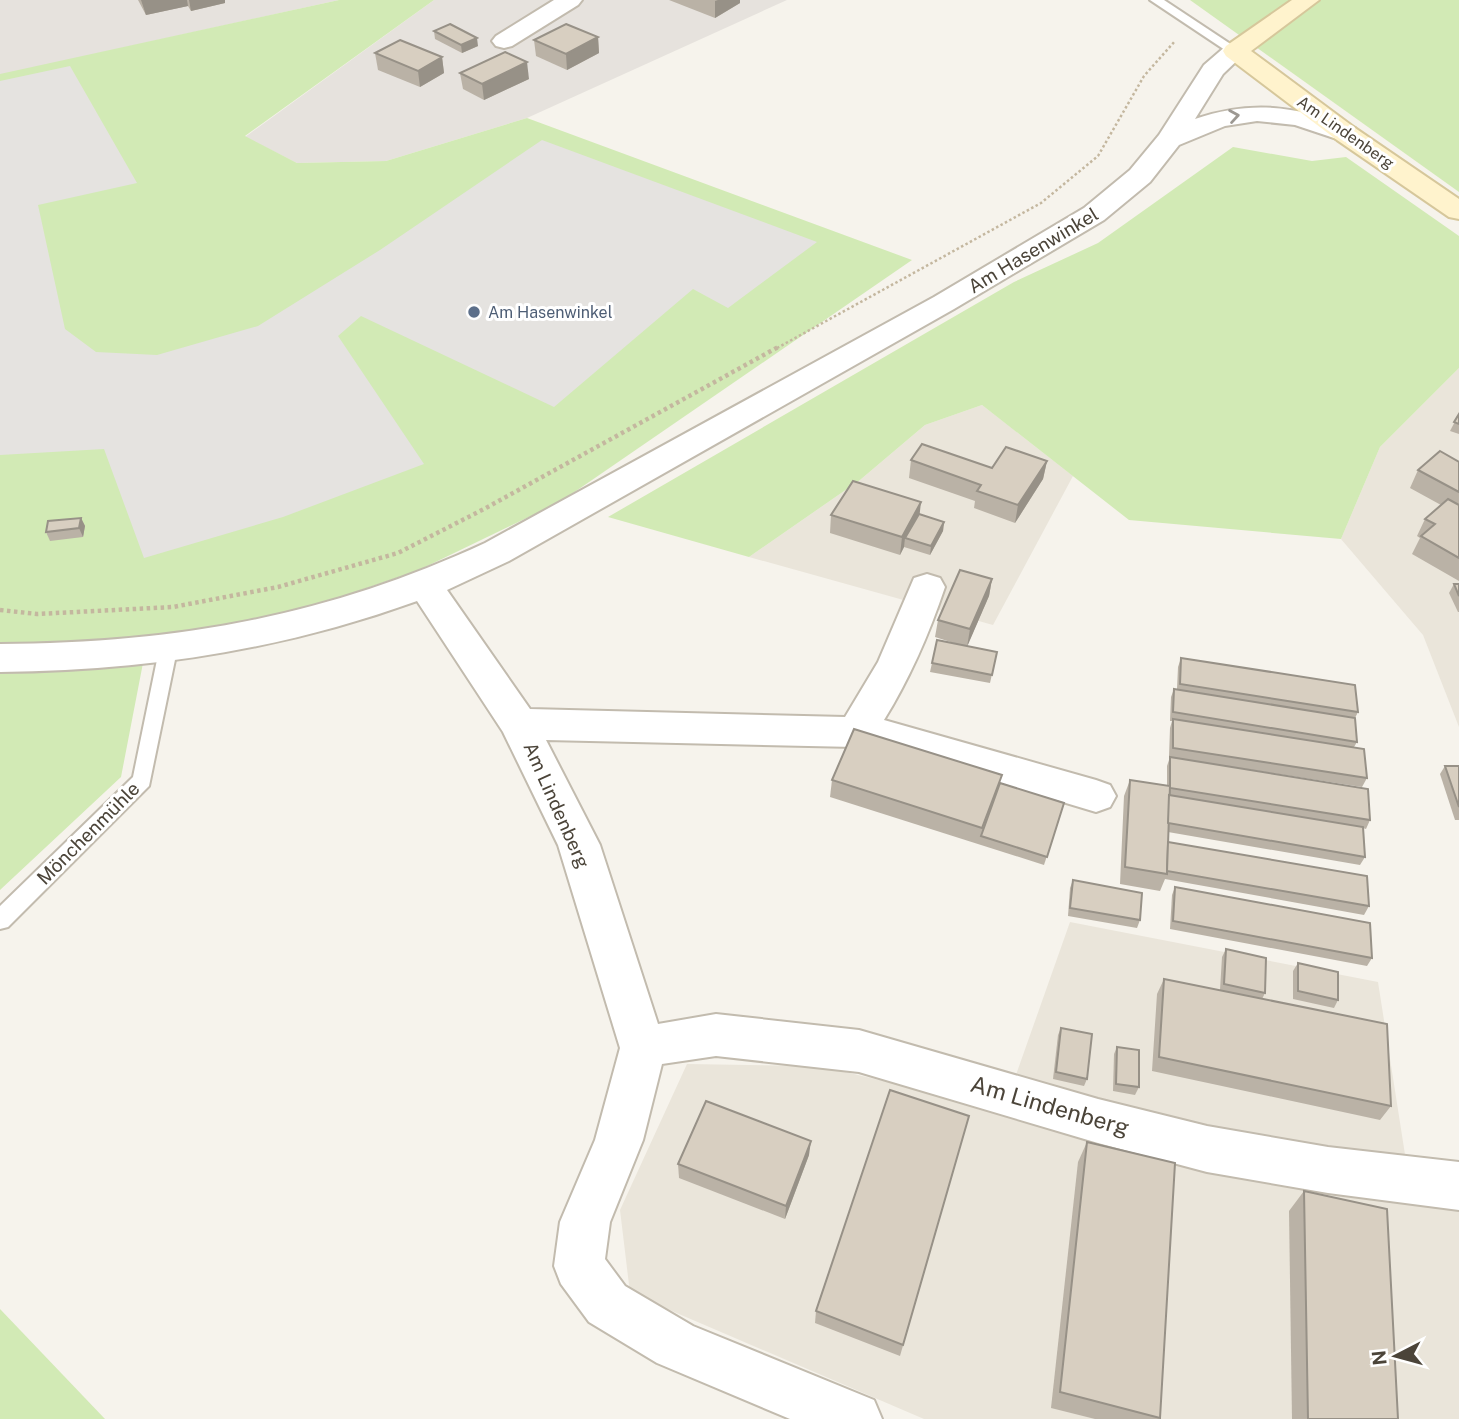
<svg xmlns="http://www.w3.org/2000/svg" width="1459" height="1419" viewBox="0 0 1459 1419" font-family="'Public Sans',sans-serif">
  <rect width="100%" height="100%" fill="#f6f3ec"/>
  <g fill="#eae5da">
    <path d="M1459 368V727L1423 635 1341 539 1380 447Z"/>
    <path d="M982 405 1073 476 993 625 749 557 860 480 925 425Z"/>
    <path d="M1070 922 1378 982 1409 1180 1459 1185V1419H924L630 1293 620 1210 687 1064 820 1066 1010 1111 1017 1072Z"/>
  </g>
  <g fill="#e6e2dd">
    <path d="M0 0H339L0 75Z"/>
    <path d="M434 0H787L527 118 386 161 297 163 245 137Z"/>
  </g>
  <g fill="#d2eab5">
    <path d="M339 0H434L245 136 297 163 386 161 527 118 912 260 560 502 419 570 329 601 243 624 148 637 121 777 0 890V74Z"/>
    <path d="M1190 0H1459V192Z"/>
    <path d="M1233 147 1312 161 1346 157 1459 236V368L1380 447 1341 539 1129 520 982 405 925 425 860 480 749 557 608 517 1014 282 1098 243Z"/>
    <path d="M0 1309 105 1419H0Z"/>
  </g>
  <path fill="#e5e3e0" d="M70 66 137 183 38 205 65 329 96 352 157 355 258 326 380 250 542 140 817 242 728 308 693 289 554 407 361 316 338 336 424 464 283 517 144 558 104 449 0 455V81Z"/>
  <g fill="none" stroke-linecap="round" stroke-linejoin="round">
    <g stroke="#c2bbae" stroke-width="4">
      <g id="lane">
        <path d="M1150 0H1164L1241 51 1231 54Z"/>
        <path d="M168 643 175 645 177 650 149 786 8 927 0 929V906L133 777 159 650 161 645Z"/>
      </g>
    </g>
    <g stroke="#c2bbae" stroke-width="4">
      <g id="street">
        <path d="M554 0H582L578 5 512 46 504 48 496 46 492 41 496 36Z"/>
        <path d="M1235 44 1244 46 1247 51 1223 74 1195 119C1254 99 1298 107 1355 128L1359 134 1355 140 1346 142 1295 125 1257 121 1225 126 1179 145 1150 182 1104 220 954 309 509 561 447 590 530 709 845 717 878 662 914 578 927 574 940 578 945 587C929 634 910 678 884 720L1096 780 1110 785 1116 796 1110 807 1096 812 897 752 855 747 546 740 600 845 658 1024 716 1014 859 1030 1098 1099 1207 1126 1328 1147 1459 1162V1210L1328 1193 1207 1172 1098 1143 859 1072 716 1056 662 1064 643 1140 610 1222 605 1259 625 1286 693 1326 874 1400 882 1419H790L657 1363 589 1322 561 1284 554 1266 560 1222 595 1140 620 1048 558 845 503 732 417 601C282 650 144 671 0 672V644C175 643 325 617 485 543L934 297 1084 208 1130 170 1159 135 1204 65 1226 46Z"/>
      </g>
    </g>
    <g stroke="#d6c79b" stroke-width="4">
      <path id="secondary" d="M1292 0H1319L1251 51 1355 128 1459 199V219L1449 217 1337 140 1226 56 1223 51 1226 46Z"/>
    </g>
    <path stroke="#c4b79f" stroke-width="2.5" stroke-dasharray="2.5 2.5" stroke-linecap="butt" d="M777 348 1041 203 1098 156 1144 76 1175 41"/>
    <path stroke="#c4b79f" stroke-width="4.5" stroke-dasharray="3.5 3.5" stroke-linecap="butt" d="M0 610 37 614 173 607 278 587 398 553 484 509 780 346"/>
    <use href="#lane" fill="#fff" fill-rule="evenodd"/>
    <use href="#street" fill="#fff" fill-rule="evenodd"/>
    <use href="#secondary" fill="#fff3cd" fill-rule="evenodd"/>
  </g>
  <g fill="#bab2a6">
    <path d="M138 0H141L142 3 141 0H225V3L191 11 188 6 146 15Z"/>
    <path d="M669 0H740V3L715 18Z"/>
    <path d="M434 31 478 46 462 53 435 39Z"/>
    <path d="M598 37 599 53 567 70 536 56 534 40Z"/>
    <path d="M375 53 442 57 444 73 420 87 378 70Z"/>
    <path d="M460 73 529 79 484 100 463 89Z"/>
    <path d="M1459 414V434L1450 431Z"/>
    <path d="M911 460 992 468 1047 461 1043 479 1015 523 974 508 975 501 909 478Z"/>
    <path d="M1459 462V581L1412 554 1420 538 1417 536 1425 519 1441 505 1410 488 1418 470Z"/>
    <path d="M920 514 944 522 943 531 930 555 904 547 900 555 830 533 831 515Z"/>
    <path d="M81 518 85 526 83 537 50 541 46 532Z"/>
    <path d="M992 579 989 596 967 646 997 652 990 683 930 672 932 663 963 646 935 637 938 620Z"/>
    <path d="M1454 584H1459V612H1458L1449 593Z"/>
    <path d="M1181 658 1358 712 1355 718 1357 742 1354 747 1367 778 1362 787 1169 757 1170 728 1172 721H1170L1171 697 1174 689H1177L1178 667Z"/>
    <path d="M1170 757 1370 820 1366 829 1363 828 1365 857 1360 865 1168 832V842L1369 906 1364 915 1165 879 1160 891 1120 884 1124 796 1130 780 1167 786V766Z"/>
    <path d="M1445 766H1459V820H1455L1440 774Z"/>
    <path d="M832 780 1000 783 1064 803 1044 865 830 797Z"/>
    <path d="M1073 880 1140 920 1137 928 1068 916 1070 888Z"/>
    <path d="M1175 887 1372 958 1367 966 1170 929 1172 895Z"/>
    <path d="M1226 949 1265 993 1262 999 1391 1106 1380 1120 1152 1071 1157 994 1164 979 1220 990 1222 957Z"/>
    <path d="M1298 963 1338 1000 1334 1008 1293 999V971Z"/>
    <path d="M1061 1028 1087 1079 1084 1086 1053 1079 1058 1035Z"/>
    <path d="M1117 1047 1139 1087 1135 1095 1113 1091 1114 1054Z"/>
    <path d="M969 1116 900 1356 815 1323 816 1311Z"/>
    <path d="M1087 1142 1160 1418 1159 1419H1095L1051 1408 1078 1162Z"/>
    <path d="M809 1155 785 1219 679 1178 678 1164Z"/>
    <path d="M1304 1191 1398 1419H1292L1289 1211Z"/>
  </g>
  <g fill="#979187">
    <path d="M141 0H187L188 6 146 15Z"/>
    <path d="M189 0H225V3L191 11Z"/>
    <path d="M718 0H740V3L715 18V1Z"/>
    <path d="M598 37 599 53 567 70 566 54Z"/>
    <path d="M477 38 478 46 462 53 461 45Z"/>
    <path d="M442 57 444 73 420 87 418 71Z"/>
    <path d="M527 62 529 79 484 100 482 84Z"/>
    <path d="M1047 461 1043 479 1015 523 1018 505Z"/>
    <path d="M921 502 919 520 905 538 904 547 900 555 902 537Z"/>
    <path d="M81 518 85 526 83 537 79 528Z"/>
    <path d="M944 522 943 531 930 555 931 546Z"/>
    <path d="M992 579 989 596 967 647 970 629Z"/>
    <path d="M811 1141 809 1155 785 1219 786 1206Z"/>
  </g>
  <g fill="#d8cfc1" stroke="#979187" stroke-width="2">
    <path d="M450 24 477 38 461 45 434 31Z"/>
    <path d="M566 24 598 37 566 54 534 40Z"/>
    <path d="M400 40 442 57 418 71 375 53Z"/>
    <path d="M505 52 527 62 482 84 460 73Z"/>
    <path d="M1459 414V424L1454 422Z"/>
    <path d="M922 444 992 468 1006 447 1047 461 1018 505 977 491 981 485 911 460Z"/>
    <path d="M1440 451 1459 462V492L1418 470Z"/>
    <path d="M853 481 921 502 902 537 831 515Z"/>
    <path d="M1448 499 1459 505V558L1421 536 1435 524 1425 519Z"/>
    <path d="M919 514 944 522 931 546 905 538Z"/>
    <path d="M81 518 79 528 46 532 48 521Z"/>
    <path d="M960 570 992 579 970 629 938 620Z"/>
    <path d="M1454 584H1459V596Z"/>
    <path d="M937 640 997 652 992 675 932 663Z"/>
    <path d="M1181 658 1355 685 1358 712 1180 684Z"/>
    <path d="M1174 689 1355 718 1357 742 1173 712Z"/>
    <path d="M1173 719 1364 749 1367 778 1173 748Z"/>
    <path d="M854 729 1002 775 982 828 832 780Z"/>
    <path d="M1170 757 1368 789 1370 820 1170 788Z"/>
    <path d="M1445 766H1459V807Z"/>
    <path d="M1130 780 1170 786 1167 874 1125 867Z"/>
    <path d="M1000 783 1064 803 1047 857 981 836Z"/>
    <path d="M1169 795 1363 827 1365 857 1168 823Z"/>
    <path d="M1168 842 1367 876 1369 906 1167 871Z"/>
    <path d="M1073 880 1142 893 1140 920 1070 908Z"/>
    <path d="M1175 887 1370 923 1372 958 1173 921Z"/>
    <path d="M1226 949 1266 958 1265 993 1224 984Z"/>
    <path d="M1298 963 1338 972V1000L1298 991Z"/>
    <path d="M1164 979 1387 1024 1391 1106 1159 1057Z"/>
    <path d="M1061 1028 1092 1034 1087 1079 1056 1072Z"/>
    <path d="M1117 1047 1139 1050V1087L1116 1084Z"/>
    <path d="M890 1090 969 1116 903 1345 816 1311Z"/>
    <path d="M706 1101 811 1141 786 1206 678 1164Z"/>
    <path d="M1087 1142 1175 1163 1160 1418 1060 1392Z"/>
    <path d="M1304 1191 1387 1209 1398 1419H1308Z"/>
  </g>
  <defs><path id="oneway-chevron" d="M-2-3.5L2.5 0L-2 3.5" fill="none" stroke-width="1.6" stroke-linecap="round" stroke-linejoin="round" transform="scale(1.75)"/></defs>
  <use stroke="#9c9892" href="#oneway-chevron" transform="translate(1234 116) rotate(-9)"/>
  <circle fill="#5c6f8a" stroke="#fff" stroke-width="2.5" cx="474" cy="312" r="7"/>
  <g text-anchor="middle" stroke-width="6" stroke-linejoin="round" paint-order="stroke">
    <g font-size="16" fill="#4b4439" stroke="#fff">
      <text transform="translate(1346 132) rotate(35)" y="6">Am Lindenberg</text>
    </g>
    <g font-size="16" fill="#4e5e75" stroke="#fff" text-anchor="start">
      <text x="488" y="318">Am Hasenwinkel</text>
    </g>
    <g font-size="19" fill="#4b4439" stroke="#fff">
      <text transform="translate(1033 250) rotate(-31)" y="7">Am Hasenwinkel</text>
      <text transform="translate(557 805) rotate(66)" y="7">Am Lindenberg</text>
      <text transform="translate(88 833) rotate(-45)" y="7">Mönchenmühle</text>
    </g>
    <g font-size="23" fill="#4b4439" stroke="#fff">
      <text transform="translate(1050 1106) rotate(16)" y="8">Am Lindenberg</text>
    </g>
  </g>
  <g transform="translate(1396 1356) rotate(264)" stroke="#ffffff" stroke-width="5" paint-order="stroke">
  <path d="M0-5L12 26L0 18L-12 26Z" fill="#4b4439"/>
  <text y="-10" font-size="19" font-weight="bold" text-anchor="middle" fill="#4b4439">N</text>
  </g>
</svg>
